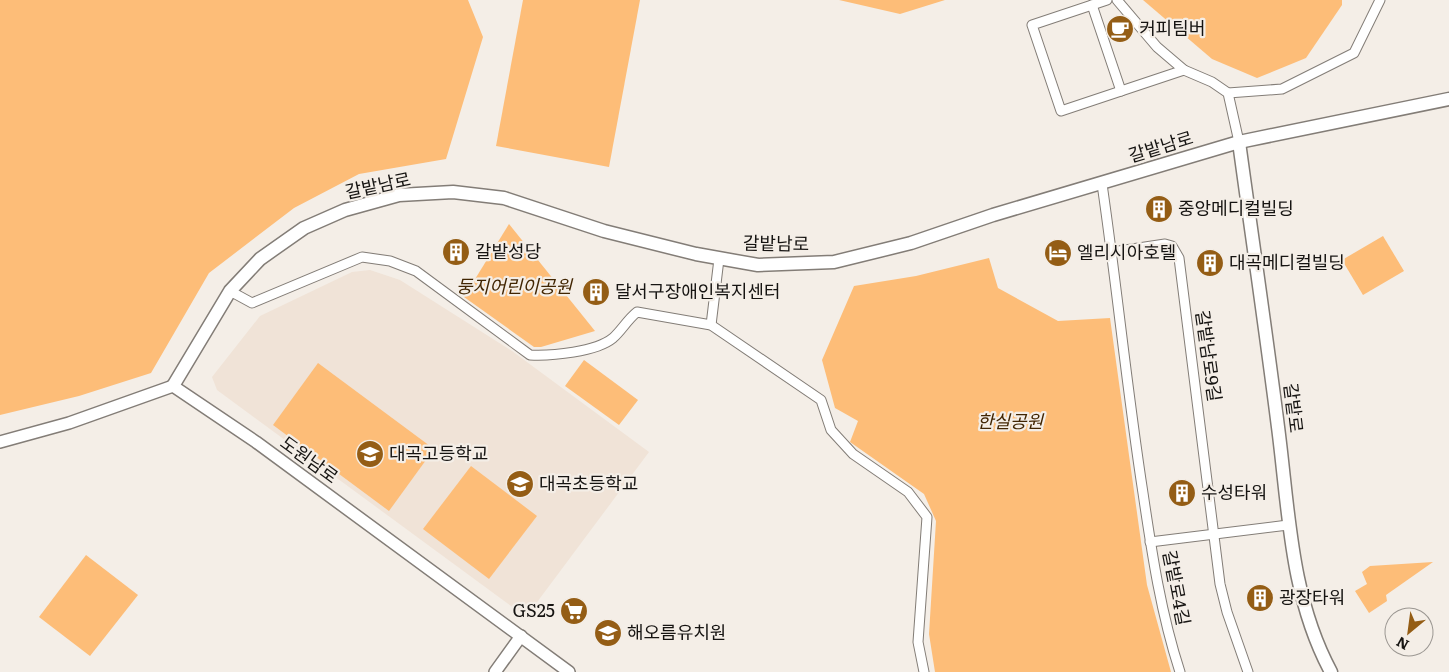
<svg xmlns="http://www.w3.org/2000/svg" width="1449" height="672" viewBox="0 0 1449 672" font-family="Literata,'Noto Sans KR',serif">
  <rect width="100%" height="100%" fill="#f4eee7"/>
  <path fill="#f0e3d7" d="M370 270 400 280 512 351 649 452 526 617 217 390 212 377 260 316 352 272Z"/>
  <g fill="#fdbd78">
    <path d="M0 0H468L483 37 446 159 359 174 294 208 209 273 151 373 79 396 0 415Z"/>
    <path d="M523 0H640L609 167 496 146Z"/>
    <path d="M839 0H945L900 14Z"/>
    <path d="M1143 0H1342V5L1306 58 1257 78 1212 59Z"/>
    <path d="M509 224 595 331 541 347H534L464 297Z"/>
    <path d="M1383 236 1404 271 1363 295 1342 260Z"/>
    <path d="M989 258 998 288 1058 321 1110 318 1147 585 1171 672H935L929 634 936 521 924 494 850 442 858 421 835 408 822 360 854 286 916 276Z"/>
    <path d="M584 360 638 400 619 425 565 386Z"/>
    <path d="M318 363 434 449 389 511 273 425Z"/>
    <path d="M471 466 537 516 489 579 423 529Z"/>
    <path d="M86 555 138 595 90 656 39 617Z"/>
    <path d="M1433 562 1386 595 1387 601 1369 613 1355 591 1367 584 1362 572 1370 566Z"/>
  </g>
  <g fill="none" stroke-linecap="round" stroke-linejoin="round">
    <g stroke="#837d77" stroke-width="11">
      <g id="minor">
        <path d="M1107 0 1032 25 1061 111 1184 70"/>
        <path d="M1117 0 1157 47 1184 70 1212 82 1228 93 1239 142"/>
        <path d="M1092 5 1121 91"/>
        <path d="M1228 93 1282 89 1354 53 1380 0"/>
        <path d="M1102 184C1117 287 1127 390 1143 493 1152 554 1161 614 1180 672"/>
        <path d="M1112 252 1165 244 1172 246 1179 258 1220 584 1227 612 1248 672"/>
        <path d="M230 291 252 303 362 257 390 261 416 271 530 355C552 356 596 352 613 338 622 330 627 320 637 312L711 325 821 400 831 430 853 454 908 492 927 517 918 642 924 672"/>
        <path d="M711 325 719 259"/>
        <path d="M1150 542 1288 525"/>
      </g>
    </g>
    <g stroke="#837d77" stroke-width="14">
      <g id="tertiary">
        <path d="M0 442 69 423 173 386 256 442 569 672"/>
        <path d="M495 672 521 636"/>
      </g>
    </g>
    <g stroke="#837d77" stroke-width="15">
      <g id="secondary">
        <path d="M1239 142C1252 237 1266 332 1278 427 1289 511 1290 596 1331 672"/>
        <path d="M173 386 230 291 260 259 304 228 345 210 399 195 453 192 504 198 604 231 696 254 758 265 834 262 911 243 993 215 1239 142 1449 99"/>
      </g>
    </g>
    <use href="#minor" stroke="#fff" stroke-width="9"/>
    <use href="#tertiary" stroke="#fff" stroke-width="11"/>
    <use href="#secondary" stroke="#fff" stroke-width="12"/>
  </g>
  <defs>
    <g id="cafe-disc" transform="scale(1.4375)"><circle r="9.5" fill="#945d15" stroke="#f4eee7"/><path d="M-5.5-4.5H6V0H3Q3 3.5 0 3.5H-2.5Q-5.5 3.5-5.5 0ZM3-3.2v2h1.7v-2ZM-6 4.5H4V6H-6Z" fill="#fff"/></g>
    <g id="building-disc" transform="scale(1.4375)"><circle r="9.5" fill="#945d15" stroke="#f4eee7"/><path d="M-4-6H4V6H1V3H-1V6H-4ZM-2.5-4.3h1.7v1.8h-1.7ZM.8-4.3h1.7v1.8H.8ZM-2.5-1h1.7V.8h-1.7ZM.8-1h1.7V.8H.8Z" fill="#fff"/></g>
    <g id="hotel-disc" transform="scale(1.4375)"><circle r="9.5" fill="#945d15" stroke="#f4eee7"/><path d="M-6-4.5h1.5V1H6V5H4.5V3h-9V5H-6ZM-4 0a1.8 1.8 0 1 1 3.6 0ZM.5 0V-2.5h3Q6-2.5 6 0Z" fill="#fff"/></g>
    <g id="school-disc" transform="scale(1.4375)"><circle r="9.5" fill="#945d15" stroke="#f4eee7"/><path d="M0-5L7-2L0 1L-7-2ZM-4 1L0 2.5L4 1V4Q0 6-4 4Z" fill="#fff"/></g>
    <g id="supermarket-disc" transform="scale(1.4375)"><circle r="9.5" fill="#945d15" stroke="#f4eee7"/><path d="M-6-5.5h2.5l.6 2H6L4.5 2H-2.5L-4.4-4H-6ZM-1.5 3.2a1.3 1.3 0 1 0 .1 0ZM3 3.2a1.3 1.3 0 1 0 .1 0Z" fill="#fff"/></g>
  </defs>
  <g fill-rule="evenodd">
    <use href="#cafe-disc" x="1120" y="29"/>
    <use href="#building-disc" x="1159" y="209"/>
    <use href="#building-disc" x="456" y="252"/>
    <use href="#hotel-disc" x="1058" y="253"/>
    <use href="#building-disc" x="1210" y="263"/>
    <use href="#building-disc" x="596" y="292"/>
    <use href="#school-disc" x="370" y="454"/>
    <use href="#school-disc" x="520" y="484"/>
    <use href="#building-disc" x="1182" y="493"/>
    <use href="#building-disc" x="1260" y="598"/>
    <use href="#supermarket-disc" x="574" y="611"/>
    <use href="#school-disc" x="608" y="633"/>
  </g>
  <g text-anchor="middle" stroke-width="4.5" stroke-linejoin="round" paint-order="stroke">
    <g font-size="18" fill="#161412" stroke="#f4eee7" text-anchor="start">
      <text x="1139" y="35">커피팀버</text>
      <text x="1178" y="215">중앙메디컬빌딩</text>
      <text x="475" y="258">갈밭성당</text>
      <text x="1077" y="259">엘리시아호텔</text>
      <text x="1229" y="269">대곡메디컬빌딩</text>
      <text x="615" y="298">달서구장애인복지센터</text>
      <text x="389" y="460">대곡고등학교</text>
      <text x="539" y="490">대곡초등학교</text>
      <text x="1201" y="499">수성타워</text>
      <text x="1279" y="604">광장타워</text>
      <text x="555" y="617" text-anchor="end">GS25</text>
      <text x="627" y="639">해오름유치원</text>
    </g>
    <g font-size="18" fill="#161412" stroke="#f4eee7">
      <text transform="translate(1161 147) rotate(-17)" y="6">갈밭남로</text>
      <text transform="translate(378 186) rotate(-12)" y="6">갈밭남로</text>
      <text transform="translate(776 244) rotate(1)" y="6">갈밭남로</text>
      <text transform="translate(1208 356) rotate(82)" y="6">갈밭남로9길</text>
      <text transform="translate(1293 408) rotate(83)" y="6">갈밭로</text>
      <text transform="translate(309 460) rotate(36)" y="6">도원남로</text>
      <text transform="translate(1176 588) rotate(79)" y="6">갈밭로4길</text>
    </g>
    <g font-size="18" font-style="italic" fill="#412502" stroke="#f4eee7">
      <text x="514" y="293">둥지어린이공원</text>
      <text x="1010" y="428">한실공원</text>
    </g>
  </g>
  <g transform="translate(1409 632) rotate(209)"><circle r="24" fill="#f4eee7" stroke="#9b9792"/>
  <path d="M0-4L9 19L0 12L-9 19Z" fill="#945d15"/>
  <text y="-8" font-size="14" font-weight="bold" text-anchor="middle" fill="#161412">N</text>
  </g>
</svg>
